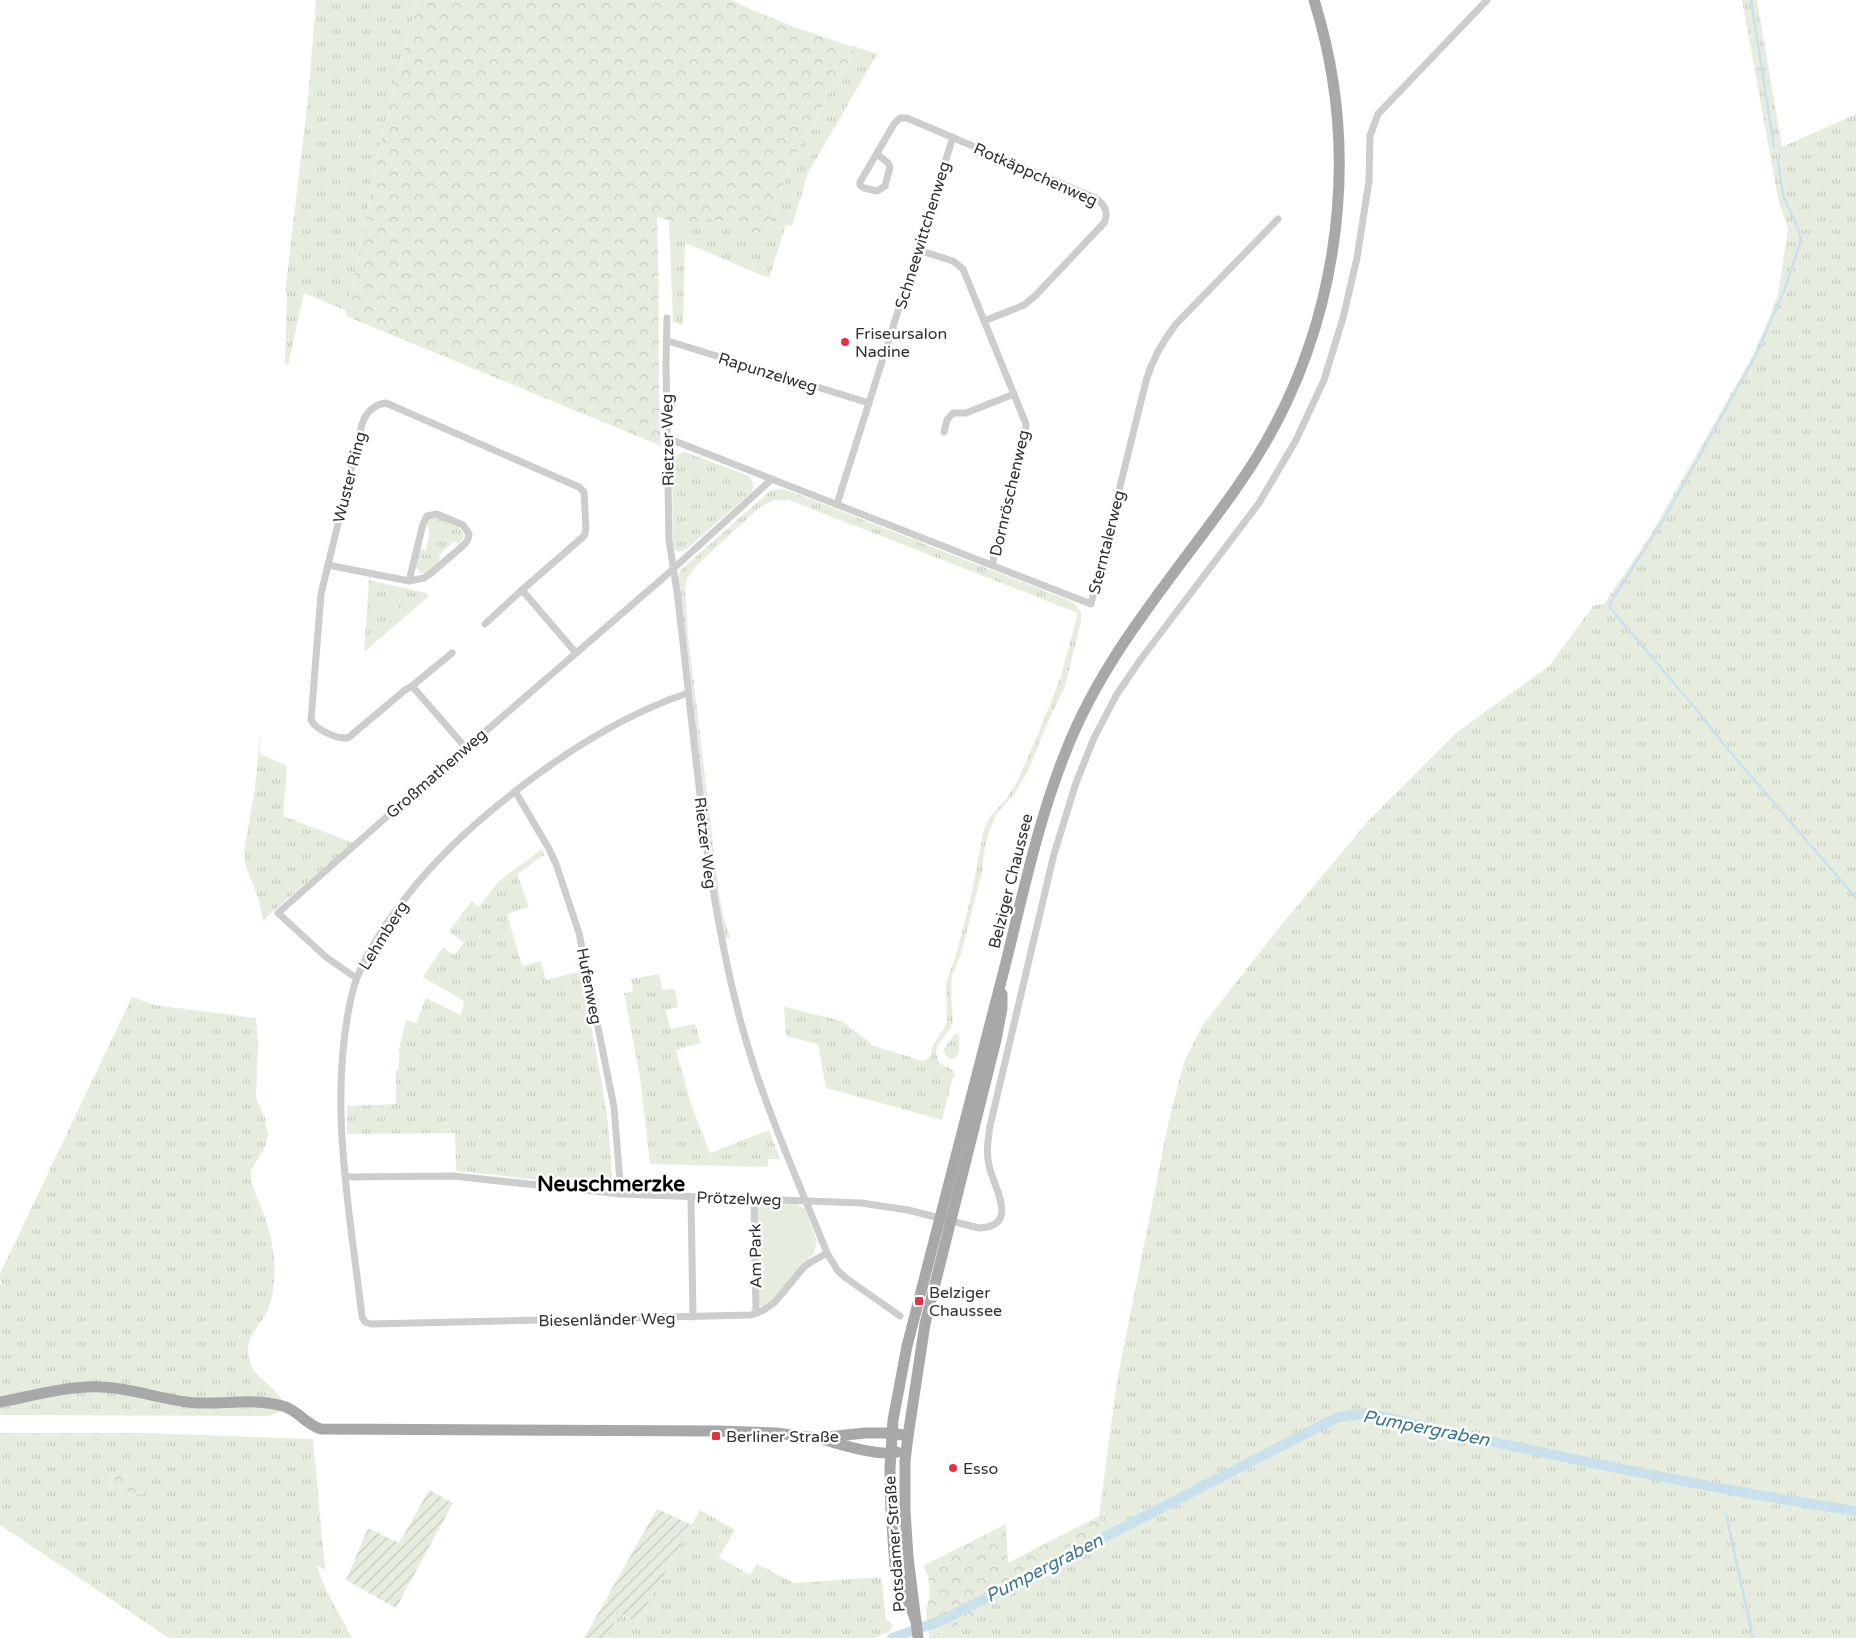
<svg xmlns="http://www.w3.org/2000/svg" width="1856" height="1638" viewBox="0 0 1856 1638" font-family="'Varela Round',sans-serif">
  <defs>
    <pattern id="grass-tufts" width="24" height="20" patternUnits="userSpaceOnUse" patternTransform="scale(1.25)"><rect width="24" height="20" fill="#e6edde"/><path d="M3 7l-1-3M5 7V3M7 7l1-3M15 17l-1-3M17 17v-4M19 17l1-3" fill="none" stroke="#c6ccbf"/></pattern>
    <pattern id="forest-crowns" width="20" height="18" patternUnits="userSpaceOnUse" patternTransform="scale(1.25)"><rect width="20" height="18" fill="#e6edde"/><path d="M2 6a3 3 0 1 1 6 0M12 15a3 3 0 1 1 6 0" fill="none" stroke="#c6ccbf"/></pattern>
    <pattern id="garden-furrows" width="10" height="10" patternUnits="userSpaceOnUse" patternTransform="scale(1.25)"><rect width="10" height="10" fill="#e6edde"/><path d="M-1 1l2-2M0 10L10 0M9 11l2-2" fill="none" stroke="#c6ccbf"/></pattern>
  </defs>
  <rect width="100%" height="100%" fill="#fff"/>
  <g fill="url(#grass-tufts)" fill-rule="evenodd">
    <path d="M316 0H417L383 133 347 311 304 293 288 365 285 363V358L287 293H285L308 98Z"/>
    <path d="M1742 0H1757L1782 147 1856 114V1638H929V1635L944 1632 1111 1538 1099 1516 1117 1381 1168 1124 1184 1062 1202 1026 1277 930 1369 820 1456 733 1549 666 1594 605 1604 604 1650 536 1753 355 1770 316 1778 294 1788 229 1778 199Z"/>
    <path d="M851 45 877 54 808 173 792 226 786 225 769 278 685 243 683 325 673 322 669 221 692 223 707 219 721 221 767 239 789 165 854 52 853 47Z"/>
    <path d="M685 452 747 475C753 480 755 486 751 493L684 551 679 552 674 549 673 545 672 463 678 454Z"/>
    <path d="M776 489 787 490 1073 602 1081 612V622L1065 686 1047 724 1028 771 1015 793 996 815 989 832 984 852 982 872 961 954 952 975 951 996 953 1021 950 1029 937 1046 936 1054 939 1062C945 1068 955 1067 955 1077H953L942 1120 826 1088 818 1044 786 1036 784 1007 842 1021 874 1046 923 1061 930 1057 933 1045 944 1028 947 1021 946 984 956 955 970 901 984 829 990 817 1006 799 1017 782 1042 725 1060 679 1078 613 789 500H774L760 507 697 565 687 579 685 587 688 635 718 885 722 911 730 938H725C699 820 696 697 678 577L680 571 685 566 769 492Z"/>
    <path d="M437 517C447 522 462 524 464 537L458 545 455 541 440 554 439 562 426 573H421L416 567 420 549 426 550 430 531 426 524 429 519Z"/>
    <path d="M369 580 426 593 429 596 364 652Z"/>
    <path d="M260 735V754L287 766 283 816 353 843 263 920 259 900 245 864 244 851 255 788Z"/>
    <path d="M542 849 545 856H542L517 874 529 907 507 914 522 966 541 961 546 980 581 971 602 1084 608 1123 613 1188 456 1171 455 1133 347 1134V1106L396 1104V1070H398L400 1054 398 1053 406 1020 416 1023 426 998 461 1015 464 1001 423 977 443 947 454 955 464 943 449 931 460 917V916L472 901 479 907 499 881Z"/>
    <path d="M659 974 662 990 675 989 678 1007 666 1010 670 1029 695 1024 701 1043 676 1050 692 1107 710 1153 769 1130 780 1159H768V1167L650 1164 640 1077 624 993 633 991 631 979Z"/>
    <path d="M132 997 154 1005 256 1018 258 1041 256 1098 265 1118 268 1135 265 1147 251 1170V1179C254 1192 260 1203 264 1215 273 1238 277 1266 273 1290 272 1297 270 1306 267 1312 260 1326 244 1338 249 1357 250 1364 254 1372 260 1377 270 1387 301 1408 268 1416L0 1415V1286L2 1282 0 1281V1274Z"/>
    <path d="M955 1034 959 1035V1053L955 1058 950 1059 945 1055 944 1049Z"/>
    <path d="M0 1433H142L313 1439 325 1569 316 1565 327 1592 352 1638H169L0 1525ZM124 1474 134 1481 123 1489 111 1486 109 1481 112 1476Z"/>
    <path d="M700 1510 735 1530 719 1557 750 1575 757 1564 794 1583 881 1577 886 1619 893 1625 889 1632 874 1638H606L620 1613 637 1622Z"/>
  </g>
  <g fill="url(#forest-crowns)">
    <path d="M417 0H732L746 7 794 27 853 47 854 52 789 165 767 240 721 221 707 219 692 223H678L657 217C660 294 657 370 661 446L346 316 383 133Z"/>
    <path d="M124 1474 134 1481 144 1484 146 1489 144 1493 140 1495 111 1486 109 1481 112 1476Z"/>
    <path d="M1099 1516 1111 1538 944 1632 929 1635 926 1612 930 1595 928 1576 924 1567 925 1565 1006 1524 1008 1563Z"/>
  </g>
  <g fill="#e6edde">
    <circle cx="389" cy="606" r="10"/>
    <path d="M756 1202 795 1203 805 1209 817 1241 814 1253 774 1299 762 1308 759 1304Z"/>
  </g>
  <g fill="url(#garden-furrows)">
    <path d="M429 1490 453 1503 396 1608 346 1580 368 1528 399 1543Z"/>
    <path d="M657 1509 692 1525 637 1622 620 1613 606 1638H584Z"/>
  </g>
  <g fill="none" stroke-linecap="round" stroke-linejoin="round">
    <g stroke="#cae0ed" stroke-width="2.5">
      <path d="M1751 0 1774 146"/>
      <path d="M1778 160 1783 195 1799 231 1801 240 1784 291 1756 355 1664 519 1610 603V608L1696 709 1726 747 1856 898"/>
      <path d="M1726 1514 1753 1638"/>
    </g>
    <path stroke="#cae0ed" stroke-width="10" d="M892 1638 943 1620 1338 1417 1368 1413C1529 1451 1692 1486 1856 1511"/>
    <g stroke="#cdcdcd" stroke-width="7">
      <path d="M877 154 888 163 890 167 885 186 877 191 864 188 860 185V182L894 124 900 118H907L1095 198C1105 204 1109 213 1104 223L1036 295 1024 305 984 321"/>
      <path d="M918 250 953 261 963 269 1026 424 1025 434 992 565"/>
      <path d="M667 318 666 363 669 540 677 592C695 735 703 879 740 1019 761 1099 796 1176 827 1253L838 1271 846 1278 900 1316"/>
      <path d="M668 341 869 403"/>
      <path d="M944 432 947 420 953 413H966L1014 394"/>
      <path d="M667 438 1091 604 1146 381C1152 360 1162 342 1176 324L1278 219"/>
      <path d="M837 504 953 137"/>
      <path d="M328 565 409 581 423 524 427 516 437 514 463 525 469 534 468 539 465 544 430 574 424 578 409 581"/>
      <path d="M485 624 522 590 576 653"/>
      <path d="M412 686 452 653"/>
      <path d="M688 693C628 713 576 745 526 783 473 823 425 867 387 923 373 945 358 968 352 994 327 1100 350 1211 362 1317L365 1322 371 1324 751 1315 764 1310 775 1302 804 1267 811 1262 827 1253"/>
      <path d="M466 748 412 686 405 690 348 738C337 739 316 730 311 720L321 594 362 424C366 412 373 405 386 403L579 487 584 492 586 529 584 536 522 590"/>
      <path d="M515 791 548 847 556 864 579 933 614 1107 621 1194"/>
      <path d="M356 978 326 957 278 913 391 813 663 578 772 479"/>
      <path d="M346 1177 453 1176 621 1194 861 1203 908 1210 979 1228C1021 1226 993 1187 989 1165 986 1152 988 1139 990 1126L1054 854 1076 783 1094 738 1117 694 1141 659 1259 503 1295 442 1324 380 1343 318 1357 258 1369 181 1370 136 1378 114 1487 0"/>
      <path d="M691 1197 693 1317"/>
      <path d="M754 1199 756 1313"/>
    </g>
    <g stroke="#a8a8a8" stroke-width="11">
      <path d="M0 1402C32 1396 70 1385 102 1387 135 1388 166 1402 199 1403 227 1404 255 1398 283 1406 298 1410 306 1425 321 1429L717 1431 776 1433 818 1438 865 1433H892L908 1436"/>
      <path d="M822 1439C838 1444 881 1457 897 1452"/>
      <path d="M916 1621 895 1566 891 1511 890 1469 893 1420 907 1346C939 1222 971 1098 1003 974 1022 899 1037 823 1066 751 1105 652 1175 575 1235 490 1336 349 1366 166 1314 0"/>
      <path d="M918 1638 908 1557 905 1511V1461L908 1436 925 1324 996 1040 1002 1008V994"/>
    </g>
  </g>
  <g fill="#ea2f40" stroke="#fff" stroke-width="2">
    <circle cx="845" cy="342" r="5"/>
    <rect x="914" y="1296" width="10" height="10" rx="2.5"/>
    <rect x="711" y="1431" width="10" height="10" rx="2.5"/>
    <circle cx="953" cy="1468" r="5"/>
  </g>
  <g text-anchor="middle" stroke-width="5" stroke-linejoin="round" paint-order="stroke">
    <g font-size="16" fill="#303030" stroke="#fff">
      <text transform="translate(1036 174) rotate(24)" y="6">Rotkäppchenweg</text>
      <text transform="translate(922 235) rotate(-73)" y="6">Schneewittchenweg</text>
      <text transform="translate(768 372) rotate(17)" y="6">Rapunzelweg</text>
      <text transform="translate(667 440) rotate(-91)" y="6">Rietzer Weg</text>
      <text transform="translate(349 477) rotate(-76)" y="6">Wuster Ring</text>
      <text transform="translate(1009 493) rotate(-77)" y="6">Dornröschenweg</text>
      <text transform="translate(1106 542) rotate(-76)" y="6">Sterntalerweg</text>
      <text transform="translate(436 773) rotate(-41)" y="6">Großmathenweg</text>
      <text transform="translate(706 843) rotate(83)" y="6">Rietzer Weg</text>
      <text transform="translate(1010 881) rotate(-76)" y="6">Belziger Chaussee</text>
      <text transform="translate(383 935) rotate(-58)" y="6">Lehmberg</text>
      <text transform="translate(590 986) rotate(79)" y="6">Hufenweg</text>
      <text transform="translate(739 1198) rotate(2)" y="6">Prötzelweg</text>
      <text transform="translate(755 1256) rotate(-91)" y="6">Am Park</text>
      <text transform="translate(607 1319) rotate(-1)" y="6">Biesenländer Weg</text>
      <text transform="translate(894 1544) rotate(-94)" y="6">Potsdamer Straße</text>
    </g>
    <g font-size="16" fill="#303030" stroke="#fff" text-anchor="start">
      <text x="855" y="339">Friseursalon<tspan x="855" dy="18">Nadine</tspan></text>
      <text x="929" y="1298">Belziger<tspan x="929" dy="18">Chaussee</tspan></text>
      <text x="726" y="1442">Berliner Straße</text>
      <text x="963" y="1474">Esso</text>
    </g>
    <g font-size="18" font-style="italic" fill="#3b7495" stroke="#fff">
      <text transform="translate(1426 1428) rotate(11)" y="6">Pumpergraben</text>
      <text transform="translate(1044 1568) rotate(-27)" y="6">Pumpergraben</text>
    </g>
    <g font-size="21" font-weight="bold" fill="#000" stroke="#fff">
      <text x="611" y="1191">Neuschmerzke</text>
    </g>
  </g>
</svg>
